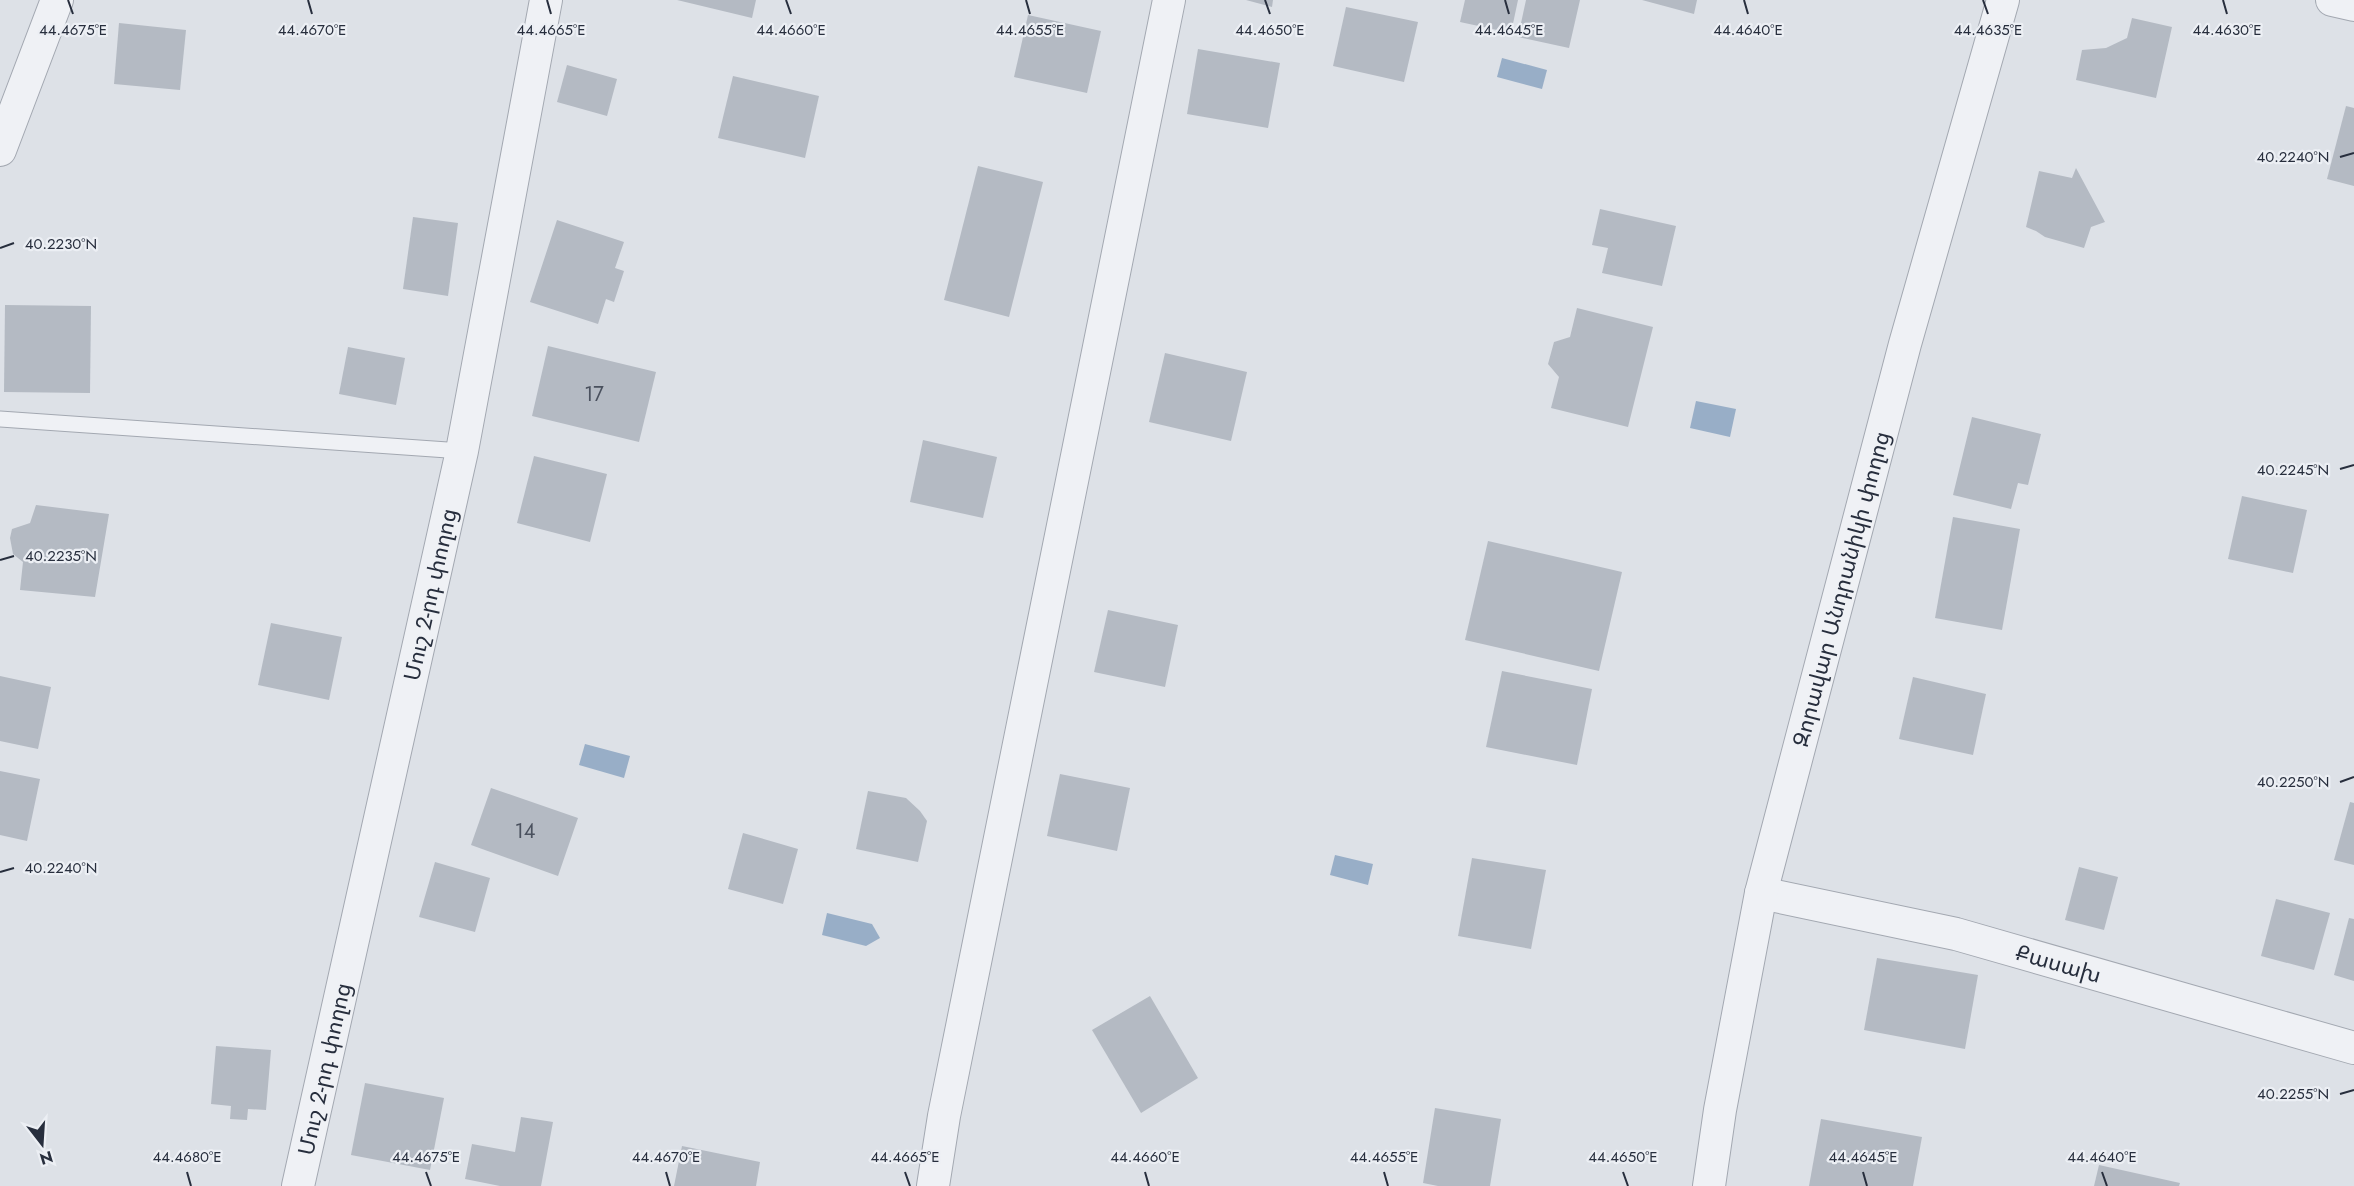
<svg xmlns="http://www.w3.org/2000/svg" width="2354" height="1186" viewBox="0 0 2354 1186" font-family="Jost,'Noto Sans Armenian',sans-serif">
  <rect width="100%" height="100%" fill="#dde1e7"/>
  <g fill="#98aec7">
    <path d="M1502 58 1547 70 1542 89 1497 77Z"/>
    <path d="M1696 401 1736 409 1730 437 1690 428Z"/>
    <path d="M585 744 630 756 624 778 579 765Z"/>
    <path d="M1335 855 1373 864 1368 885 1330 875Z"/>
    <path d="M827 913 872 924 880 938 866 946 822 935Z"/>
  </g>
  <g fill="#b4bac3">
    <path d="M677 0H756L752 18Z"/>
    <path d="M1246 0H1273L1272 7Z"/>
    <path d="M1465 0H1518L1511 33 1460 22Z"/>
    <path d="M1526 0H1580L1569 48 1518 37Z"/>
    <path d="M1642 0H1697L1694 14Z"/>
    <path d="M1346 7 1418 22 1404 82 1333 66Z"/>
    <path d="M1028 15 1101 31 1087 93 1014 77Z"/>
    <path d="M2132 18 2172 27 2156 98 2076 80 2082 50 2106 48 2127 38Z"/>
    <path d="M119 23 186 30 180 90 114 84Z"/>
    <path d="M1198 49 1280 63 1268 128 1187 114Z"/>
    <path d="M567 65 617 79 607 116 557 102Z"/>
    <path d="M733 76 819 96 805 158 718 138Z"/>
    <path d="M2346 106 2354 108V186L2327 179Z"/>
    <path d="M978 166 1043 182 1009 317 944 300Z"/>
    <path d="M2076 168 2105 222 2091 227 2084 248 2045 237 2036 231 2026 227 2039 171 2072 178Z"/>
    <path d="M1600 209 1676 226 1662 286 1602 273 1608 248 1592 245Z"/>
    <path d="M413 217 458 223 448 296 403 289Z"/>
    <path d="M557 220 624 242 615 268 624 271 614 302 606 299 598 324 530 302Z"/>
    <path d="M5 305 91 306 90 393 4 392Z"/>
    <path d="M1577 308 1653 327 1628 427 1551 408 1559 377 1548 364 1554 342 1570 337Z"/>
    <path d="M548 346 656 372 639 442 532 416Z"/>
    <path d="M348 347 405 358 396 405 339 394Z"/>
    <path d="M1165 353 1247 372 1231 441 1149 422Z"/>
    <path d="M1972 417 2041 434 2028 485 2018 483 2011 509 1953 495Z"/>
    <path d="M923 440 997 457 983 518 910 502Z"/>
    <path d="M534 456 607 474 590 542 517 523Z"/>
    <path d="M2242 496 2307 510 2293 573 2228 559Z"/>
    <path d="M36 505 109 514 95 597 20 590 23 562 13 554 10 538 12 529 30 523Z"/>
    <path d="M1953 517 2020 529 2002 630 1935 618Z"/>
    <path d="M1488 541 1622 572 1599 671 1465 640Z"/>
    <path d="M1108 610 1178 625 1165 687 1094 672Z"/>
    <path d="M271 623 342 637 329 700 258 685Z"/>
    <path d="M1502 671 1592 689 1577 765 1486 747Z"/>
    <path d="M0 676 51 687 38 749 0 741Z"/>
    <path d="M1913 677 1986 694 1973 755 1899 739Z"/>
    <path d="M0 771 40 779 27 841 0 835Z"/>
    <path d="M1060 774 1130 788 1117 851 1047 836Z"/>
    <path d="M491 788 578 818 558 876 471 845Z"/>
    <path d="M868 791 906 798 920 811 927 821 918 862 856 849Z"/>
    <path d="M2350 802 2354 803V865L2334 860Z"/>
    <path d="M743 833 798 849 783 904 728 889Z"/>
    <path d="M1472 858 1546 870 1531 949 1458 936Z"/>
    <path d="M435 862 490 878 475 932 419 917Z"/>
    <path d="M2079 867 2118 877 2104 930 2065 920Z"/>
    <path d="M2276 899 2330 913 2314 970 2261 956Z"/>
    <path d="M2349 918 2354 919V981L2334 975Z"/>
    <path d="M1877 958 1978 975 1965 1049 1864 1030Z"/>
    <path d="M1150 996 1198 1078 1141 1113 1092 1030Z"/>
    <path d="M216 1046 271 1050 266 1110 248 1109 247 1120 230 1119 231 1106 211 1104Z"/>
    <path d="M365 1083 444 1098 430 1170 351 1155Z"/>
    <path d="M1435 1108 1501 1119 1490 1186H1438L1423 1183Z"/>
    <path d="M521 1117 553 1122 541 1186H500L465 1179 472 1144 515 1152Z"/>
    <path d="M1821 1119 1922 1137 1913 1186H1809Z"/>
    <path d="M682 1146 760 1162 756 1186H674Z"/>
    <path d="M2099 1165 2180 1183 2179 1186H2094Z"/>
  </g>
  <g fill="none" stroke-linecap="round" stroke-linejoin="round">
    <g stroke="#a3a8b1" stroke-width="17">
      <path id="lane" d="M0 419 462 451"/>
    </g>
    <g stroke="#a3a8b1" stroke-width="34">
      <g id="street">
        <path d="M2332 0 2354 5"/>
        <path d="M0 150 57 0"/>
        <path id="s1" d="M1761 893 1956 934 2354 1048"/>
        <path id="s2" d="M298 1186 462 451 546 0"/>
        <path d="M933 1186 944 1116 1169 0"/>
        <path id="s3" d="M1709 1186 1720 1110 1761 893 1905 344 2003 0"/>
      </g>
    </g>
    <use href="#lane" stroke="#eff1f5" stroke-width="15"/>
    <use href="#street" stroke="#eff1f5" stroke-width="32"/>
  </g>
  <path fill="none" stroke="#272e3d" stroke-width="2" d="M68 0 73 14M308 0 312 14M547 0 551 14M786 0 791 14M1026 0 1030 14M1265 0 1270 14M1505 0 1509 14M1744 0 1748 14M1983 0 1988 14M2223 0 2227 14M2340 157 2354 153M0 248 14 243M2340 469 2354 465M0 560 14 556M2340 782 2354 777M0 872 14 868M2340 1094 2354 1090M187 1172 191 1186M426 1172 431 1186M666 1172 670 1186M905 1172 910 1186M1145 1172 1149 1186M1384 1172 1388 1186M1623 1172 1628 1186M1863 1172 1867 1186M2102 1172 2107 1186"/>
  <g text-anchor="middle" stroke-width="4.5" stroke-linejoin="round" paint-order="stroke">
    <g font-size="20" fill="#4a515e">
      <text x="594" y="401">17</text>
      <text x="525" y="838">14</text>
    </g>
    <g font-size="22" fill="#272e3d" stroke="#eceff4">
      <text dy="8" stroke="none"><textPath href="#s3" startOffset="612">Զորավար Անդրանիկի փողոց</textPath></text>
      <text dy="8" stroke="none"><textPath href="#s2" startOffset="606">Մուշ 2-րդ փողոց</textPath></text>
      <text dy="8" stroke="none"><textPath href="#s1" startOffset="306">Քասախ</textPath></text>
      <text dy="8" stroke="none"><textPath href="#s2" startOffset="120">Մուշ 2-րդ փողոց</textPath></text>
    </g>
  </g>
  <g font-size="15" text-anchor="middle" fill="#272e3d" stroke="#eceff4" stroke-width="4.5" stroke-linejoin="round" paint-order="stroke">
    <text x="73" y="35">44.4675°E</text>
    <text x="312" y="35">44.4670°E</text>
    <text x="551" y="35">44.4665°E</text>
    <text x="791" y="35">44.4660°E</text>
    <text x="1030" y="35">44.4655°E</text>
    <text x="1270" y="35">44.4650°E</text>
    <text x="1509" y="35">44.4645°E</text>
    <text x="1748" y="35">44.4640°E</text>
    <text x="1988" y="35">44.4635°E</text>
    <text x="2227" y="35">44.4630°E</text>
    <text x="2293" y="162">40.2240°N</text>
    <text x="61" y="249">40.2230°N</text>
    <text x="2293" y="475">40.2245°N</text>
    <text x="61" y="561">40.2235°N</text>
    <text x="2293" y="787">40.2250°N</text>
    <text x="61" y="873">40.2240°N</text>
    <text x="2293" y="1099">40.2255°N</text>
    <text x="187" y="1162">44.4680°E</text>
    <text x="426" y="1162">44.4675°E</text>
    <text x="666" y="1162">44.4670°E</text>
    <text x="905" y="1162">44.4665°E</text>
    <text x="1145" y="1162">44.4660°E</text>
    <text x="1384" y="1162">44.4655°E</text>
    <text x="1623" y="1162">44.4650°E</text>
    <text x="1863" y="1162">44.4645°E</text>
    <text x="2102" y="1162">44.4640°E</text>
  </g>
  <g transform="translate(42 1144) rotate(163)" stroke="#eceff4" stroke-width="4.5" paint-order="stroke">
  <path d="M0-4.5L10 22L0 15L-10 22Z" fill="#272e3d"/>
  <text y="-9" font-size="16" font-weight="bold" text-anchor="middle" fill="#272e3d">N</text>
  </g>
</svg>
